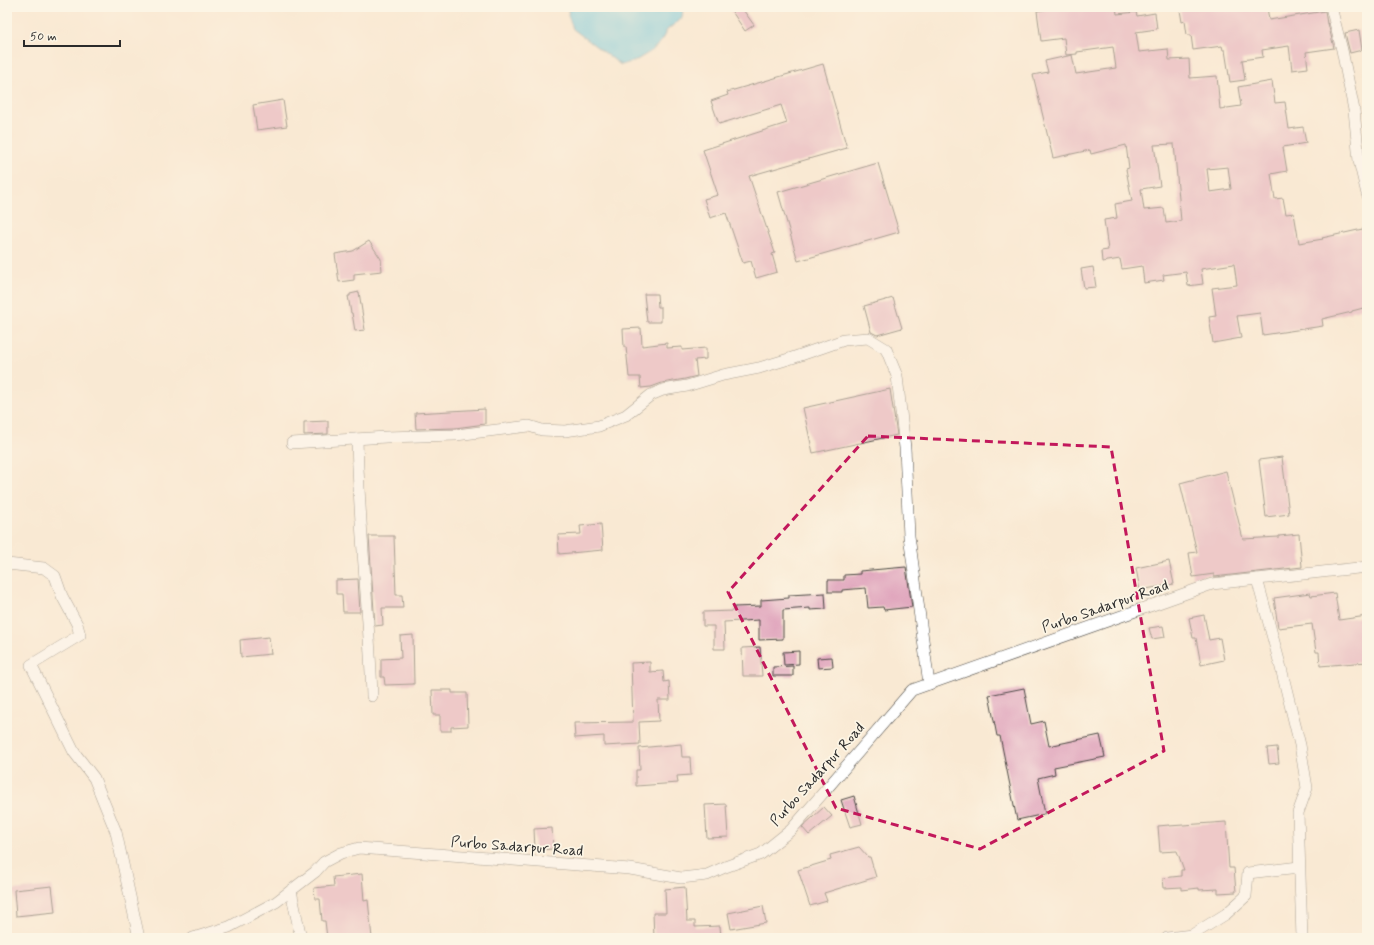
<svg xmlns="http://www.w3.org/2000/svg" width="1374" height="945" viewBox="0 0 1374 945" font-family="Mynerve,sans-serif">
  <rect width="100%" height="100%" fill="#fcf5e5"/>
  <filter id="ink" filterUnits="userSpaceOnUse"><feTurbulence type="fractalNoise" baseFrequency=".025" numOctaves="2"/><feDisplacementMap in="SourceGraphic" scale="8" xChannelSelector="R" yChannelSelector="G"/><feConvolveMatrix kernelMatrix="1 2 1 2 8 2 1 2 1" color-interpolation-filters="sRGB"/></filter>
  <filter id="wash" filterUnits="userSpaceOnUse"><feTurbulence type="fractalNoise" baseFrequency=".012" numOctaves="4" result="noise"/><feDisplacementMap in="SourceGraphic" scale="16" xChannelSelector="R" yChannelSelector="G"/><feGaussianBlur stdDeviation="0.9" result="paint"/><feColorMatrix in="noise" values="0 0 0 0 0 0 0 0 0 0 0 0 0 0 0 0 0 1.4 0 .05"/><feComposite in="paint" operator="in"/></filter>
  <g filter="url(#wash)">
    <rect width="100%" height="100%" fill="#f9e9d3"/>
    <path fill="#64c7e2" stroke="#487986" d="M569 7H683L682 18 667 30 660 43 650 52 635 61 621 65 573 29 568 15Z"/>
    <g id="blocks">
      <g fill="#dfa2bb" fill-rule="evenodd">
        <path d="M729 7H741L754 25 745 31Z"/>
        <path d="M1061 7H1116L1117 14 1136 12 1137 16 1155 13 1157 29 1136 32 1139 52 1168 49 1169 60 1189 59 1190 78 1217 76 1220 109 1241 106 1238 87 1272 81 1275 103 1285 102 1289 129 1303 127 1306 143 1283 147 1287 171 1271 174 1275 199 1283 198 1286 214 1294 213 1299 243 1323 239 1322 238 1367 228V307L1352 311V312L1322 319 1323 326 1263 335 1260 313 1237 316 1241 338 1213 343 1209 317 1216 316 1212 288 1237 285 1234 264 1201 269 1203 284 1188 286 1186 272 1163 275 1164 280 1144 283 1142 266 1122 269 1120 259 1102 262 1101 251 1108 250 1104 220 1117 218 1115 204 1132 201 1126 169 1129 168 1126 145 1091 154 1090 150 1053 158 1033 75 1048 72 1045 61 1072 55 1076 74 1116 68 1113 47 1077 52V54L1066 55 1064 38 1041 41 1037 11ZM1174 144 1181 221 1166 223 1164 208 1144 210 1141 189 1160 186 1154 145ZM1228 167 1231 189 1210 192 1207 169Z"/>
        <path d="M1201 7H1267L1269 20 1325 11 1327 24 1328 23 1334 48 1306 52 1308 68 1292 70 1289 46 1262 50 1263 57 1242 60 1245 80 1230 82 1225 50H1223L1222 46 1193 50 1191 35H1187L1185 21 1182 22 1180 10Z"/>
        <path d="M1359 30 1362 50 1350 53 1345 33Z"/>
        <path d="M823 64 847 148 749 176 775 253 772 254 777 272 756 278 751 261 743 263 726 213 710 218 704 199 718 195 703 150 787 123 781 105 719 124 711 101 728 95 727 92Z"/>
        <path d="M283 100 287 126 257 130 253 105Z"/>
        <path d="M878 163 899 232 798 261 778 192Z"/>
        <path d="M369 241 381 259 382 271 354 274V280L339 282 335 254 353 251Z"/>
        <path d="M1093 267 1096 287 1084 288 1081 269Z"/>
        <path d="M359 292 365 330 355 331 352 313H351L348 296H350V294Z"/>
        <path d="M644 294H657L658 307H661V322H647Z"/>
        <path d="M893 298 902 328 877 335 871 332 864 306Z"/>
        <path d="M641 328 642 346 667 343V348L682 347V350L706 348V359L695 360 697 376 685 379 662 383 651 387 641 388 640 377H629L626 347H624L623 329Z"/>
        <path d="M890 389 897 435 813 453 803 408Z"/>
        <path d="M485 409V424L455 428 416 429 415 413Z"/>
        <path d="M328 421V434L304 435V422Z"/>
        <path d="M1282 457 1289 514 1266 517 1259 460Z"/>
        <path d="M1226 471 1243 539 1279 537V536L1299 534 1302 567 1214 577V574L1193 577 1189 553 1197 552 1180 483Z"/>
        <path d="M601 524 603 550 559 554 558 535 581 534 580 526Z"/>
        <path d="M369 536H394L396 595H402L403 608H382L383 625 375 626Z"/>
        <path d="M1169 561 1174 584 1140 590 1136 568Z"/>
        <path d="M906 567 912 607 884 610 883 607 868 608 866 588 842 590V592H828V580H844V575L860 574V571Z"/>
        <path d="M358 579 360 612H343L342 594H336V580Z"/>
        <path d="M825 593 826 609 810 610V608L783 610V639L759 640V620L724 622 725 649H714V626H703V612L734 611V607L761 606V600L789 598V595Z"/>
        <path d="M1310 593 1311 596 1335 593 1339 620 1367 616V662L1320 666 1319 652H1316L1312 624 1278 628 1274 598Z"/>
        <path d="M1204 615 1209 640 1220 638 1224 660 1201 665 1196 638H1193L1189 618Z"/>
        <path d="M1163 626 1165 637 1152 639 1149 628Z"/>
        <path d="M413 635 414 684 385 685 384 677H381V659L401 658 400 636Z"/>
        <path d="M269 637 271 654 241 657 240 640Z"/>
        <path d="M760 647 762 676H743L742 648Z"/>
        <path d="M799 651V664L784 665 783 652Z"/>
        <path d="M832 657 833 667 818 668 817 658Z"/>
        <path d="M650 662V672L663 671 664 682 669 681 670 700H658L659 721 639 722 640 744 604 746V736L575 738 574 723 633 722 631 663Z"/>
        <path d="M793 666V676H773V667Z"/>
        <path d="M1024 688 1031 724 1044 721 1049 746 1100 735 1105 757 1054 767 1055 774 1038 778 1045 814 1017 820 1000 736H997L989 695Z"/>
        <path d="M432 690H452V693H467L468 726 451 727V731H440V715H433Z"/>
        <path d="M681 744 682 757H690L691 775 677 776 678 783 636 786V770H640L639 748Z"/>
        <path d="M1277 747 1279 763 1269 764 1267 748Z"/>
        <path d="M854 796 862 824 850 827 841 800Z"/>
        <path d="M726 804 728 837 707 838 705 805Z"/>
        <path d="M824 807 832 816 809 835 802 827Z"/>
        <path d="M1226 822 1229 868H1234L1236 892 1218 893V889L1199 890V888L1182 890V887L1164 888 1163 878 1181 876V870H1184L1177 851 1160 852 1158 826 1169 825V826Z"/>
        <path d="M552 828 553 849 535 850 534 829Z"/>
        <path d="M859 847 868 857H870L876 877 824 893 827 901 810 906 798 870 831 860 830 855Z"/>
        <path d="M362 874 364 901 368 900 372 938H327L325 921H322L320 899H315L314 888 334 886 333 877Z"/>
        <path d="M52 886 55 912 16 916 14 890Z"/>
        <path d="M685 887 687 921H695V927L720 926 721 938H654L653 913H666L665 889Z"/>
        <path d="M763 906 766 923 731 929 728 913Z"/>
      </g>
    </g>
  </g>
  <g filter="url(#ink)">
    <use href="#blocks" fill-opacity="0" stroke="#4a4844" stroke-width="1"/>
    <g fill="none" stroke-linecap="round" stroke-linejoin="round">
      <g stroke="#4a4844" stroke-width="12">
        <g id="street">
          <path d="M1331 7 1342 50 1354 110 1359 161 1367 194"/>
          <path d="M357 439C359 525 369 610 372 696"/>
          <path d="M292 443 386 437 456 435 529 426 542 430 565 431 599 426 626 415 651 395 663 390 687 386 723 375 759 368 792 358 844 340 868 338 886 349 897 376 905 448 909 536 929 684"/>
          <path d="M7 564 44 568 55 576 62 596 77 624 80 635 31 665 74 752 94 778 116 832 139 938"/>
          <path d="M1257 579 1281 668 1300 745 1307 788 1298 813 1302 938"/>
          <path d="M291 891 301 938"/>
          <path d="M193 938 229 927 276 902 315 872 324 862 341 853 359 848 630 869 681 878 707 875 725 867 761 854 791 830 912 690 1212 584 1367 567"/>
          <path d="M1167 938 1192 935 1226 914 1246 896 1248 873 1299 867"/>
        </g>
      </g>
      <use href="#street" stroke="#fff" stroke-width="11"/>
    </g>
  </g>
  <path d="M0 0H1374V945H0ZM868 436 1111 447 1164 751 980 849 836 808 728 592Z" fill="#f9e9d3" fill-opacity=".55" fill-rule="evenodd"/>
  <path fill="none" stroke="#c2185b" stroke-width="3" stroke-dasharray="8 5" stroke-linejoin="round" d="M868 436 1111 447 1164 751 980 849 836 808 728 592Z"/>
  <g text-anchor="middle" stroke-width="3.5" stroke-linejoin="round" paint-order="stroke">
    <g font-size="15" fill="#2b2b2b" stroke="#fcf5e5">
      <text transform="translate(1105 606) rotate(-19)" y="5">Purbo Sadarpur Road</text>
      <text transform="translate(817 774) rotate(-48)" y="5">Purbo Sadarpur Road</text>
      <text transform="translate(517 846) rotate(4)" y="5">Purbo Sadarpur Road</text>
    </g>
  </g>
  <rect width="1374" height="945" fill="none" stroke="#fcf5e5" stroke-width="24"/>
  <path d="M24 40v6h96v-6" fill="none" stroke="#2b2b2b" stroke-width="2"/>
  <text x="30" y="40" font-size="12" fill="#2b2b2b" stroke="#fcf5e5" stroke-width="3" paint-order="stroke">50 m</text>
</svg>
